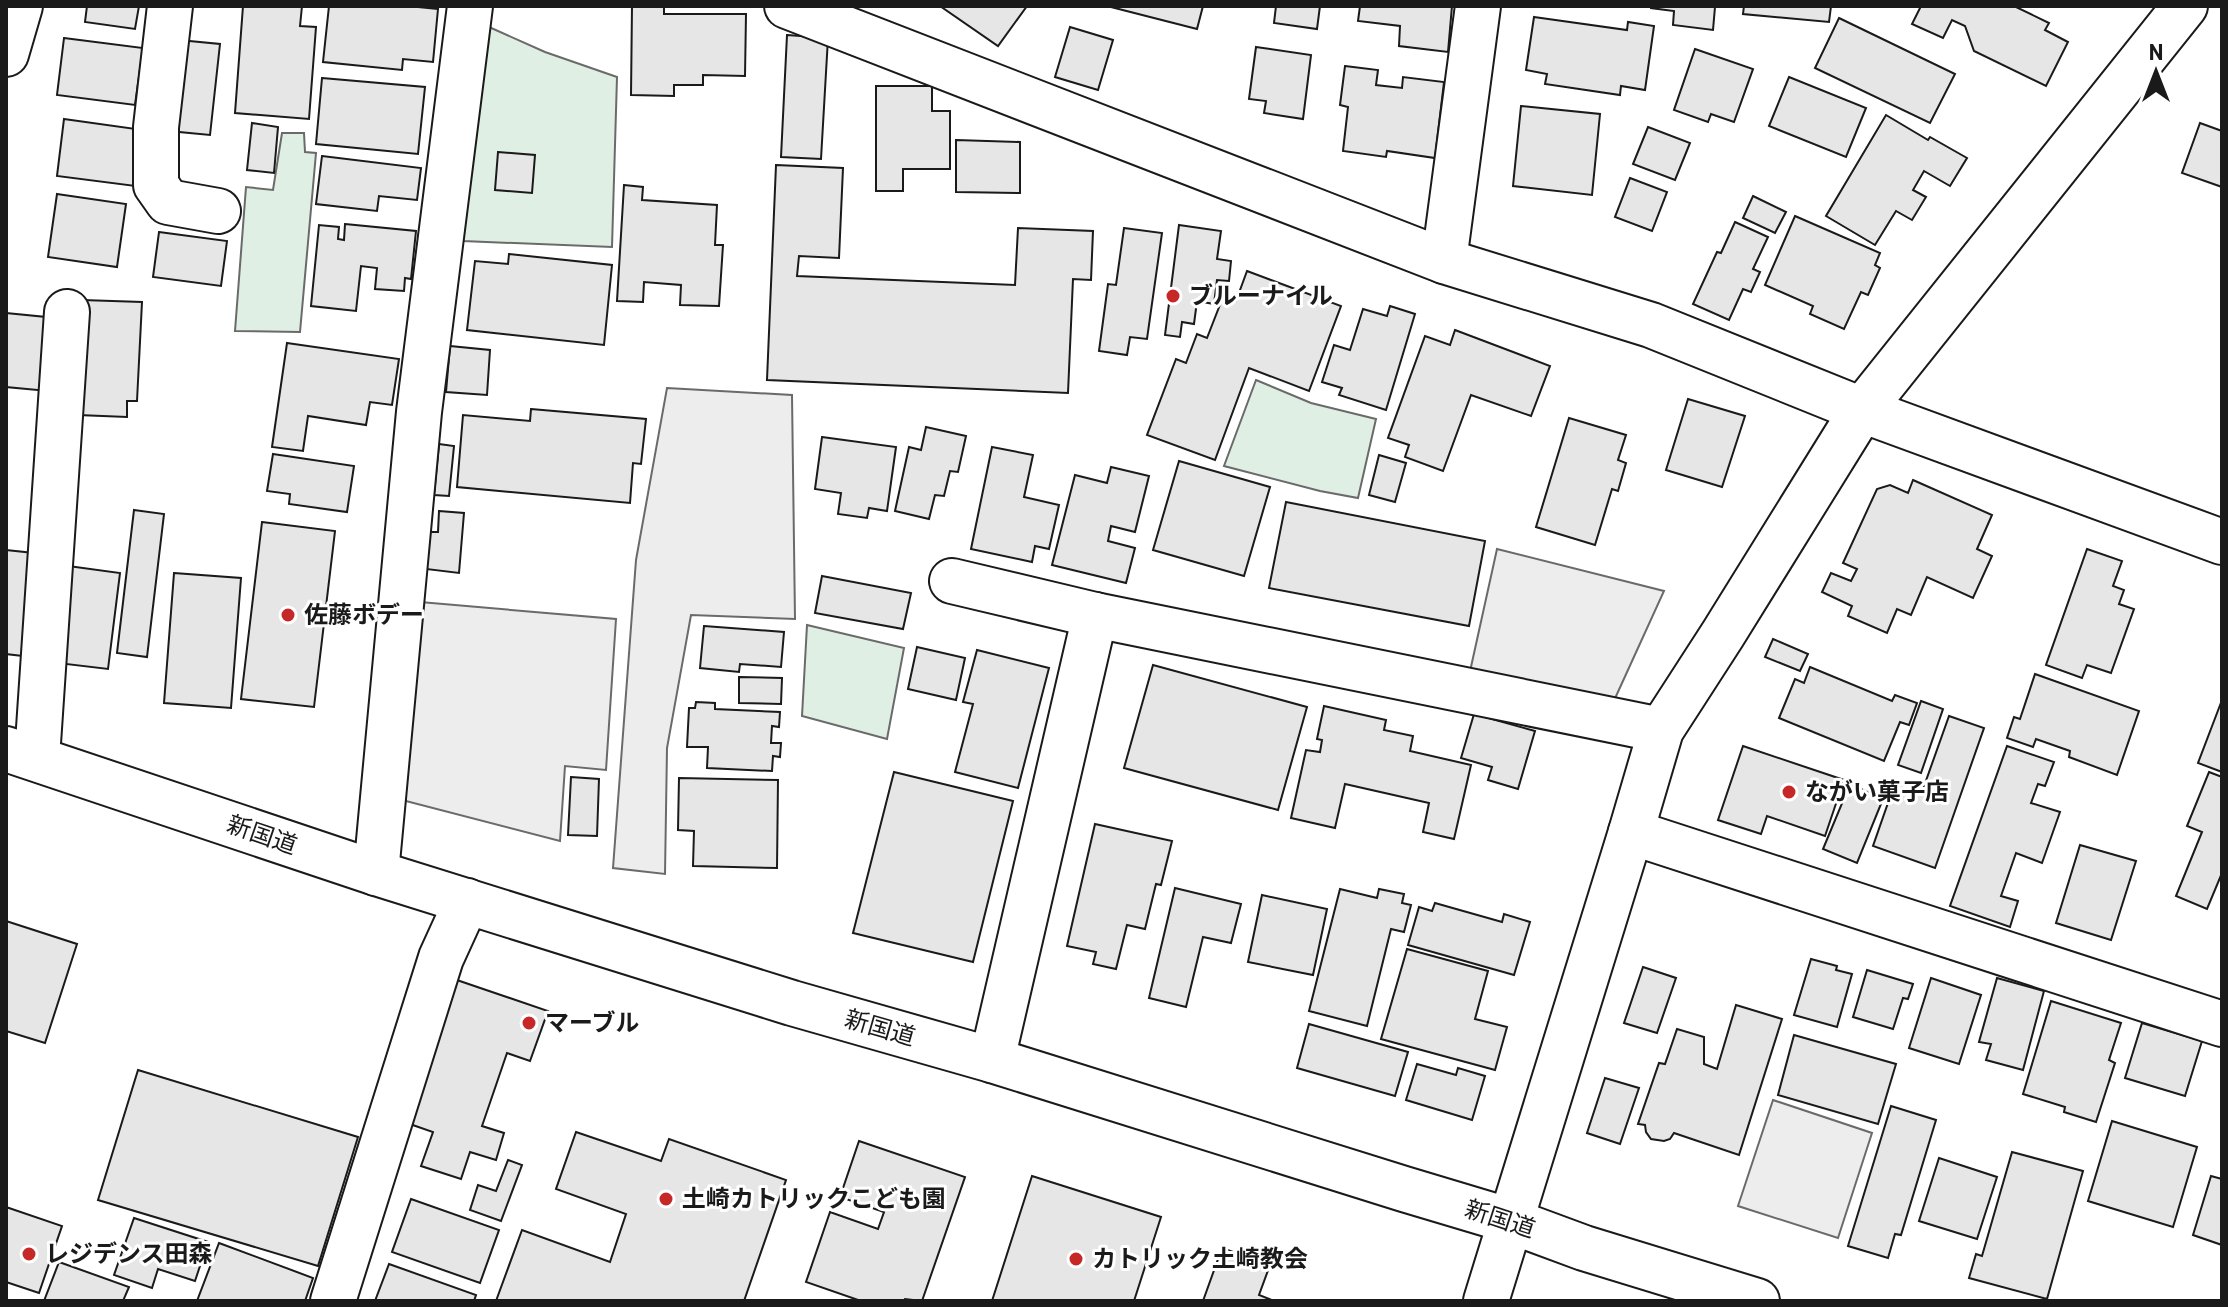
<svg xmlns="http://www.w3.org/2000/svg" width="2228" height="1307" viewBox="0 0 2228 1307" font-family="Barlow,'Noto Sans JP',sans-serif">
  <rect width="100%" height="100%" fill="#fff"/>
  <g fill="#e0efe3" stroke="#6a6a6a" stroke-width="2">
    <path d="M489 27 545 52 617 77 612 247 463 241Z"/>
    <path d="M282 133H304L305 152 316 153 300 332 235 331 246 187 273 190Z"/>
    <path d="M1256 380 1311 403 1376 419 1358 498 1320 491 1224 466Z"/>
    <path d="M807 625 904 648 887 739 802 716Z"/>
  </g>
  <g fill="#ededed" stroke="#6a6a6a" stroke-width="2">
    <path d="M667 388 792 395 795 619 691 615 667 748 665 874 613 868 636 560Z"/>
    <path d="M1497 549 1664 591 1612 705 1469 676Z"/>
    <path d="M420 602 616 619 606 770 565 766 560 841 402 800Z"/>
    <path d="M1773 1100 1872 1133 1838 1238 1738 1206Z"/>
  </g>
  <g fill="#e6e6e6" stroke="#1a1a1a" stroke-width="2">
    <path d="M87 6H139L135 29 85 22Z"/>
    <path d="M243 6H302L300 26 316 27 309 119 235 113Z"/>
    <path d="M329 6H408L438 9 433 62 403 59 402 70 323 62Z"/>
    <path d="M632 6H664V14H746L745 76 703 75V85H674V96L631 95Z"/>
    <path d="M940 6H1027L998 46Z"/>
    <path d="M1107 6H1203L1197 29Z"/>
    <path d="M1276 6H1320L1317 29 1274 23Z"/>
    <path d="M1360 6H1452L1448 52 1399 46 1400 26 1358 21Z"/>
    <path d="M1651 6 1715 7 1713 30 1673 25 1674 11 1651 8Z"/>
    <path d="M1744 6H1831L1829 22 1743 14Z"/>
    <path d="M1921 6H2014L2049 23 2045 30 2068 42 2046 86 1974 51 1965 26 1952 20 1943 38 1912 24Z"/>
    <path d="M1534 17 1627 30 1628 22 1654 26 1645 90 1621 86 1620 95 1545 84 1547 74 1526 70Z"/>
    <path d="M1839 18 1955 74 1930 123 1815 68Z"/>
    <path d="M1070 27 1113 40 1098 90 1055 77Z"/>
    <path d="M787 35 828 38 821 159 781 157Z"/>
    <path d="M64 38 143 48 135 105 57 95Z"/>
    <path d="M179 40 220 44 210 135 169 131Z"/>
    <path d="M1256 47 1311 55 1303 119 1264 113 1266 101 1249 99Z"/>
    <path d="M1695 49 1753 69 1734 122 1711 114 1708 122 1674 110Z"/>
    <path d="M1345 66 1378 70 1376 85 1402 88 1403 77 1444 82 1435 158 1387 151 1386 157 1343 151 1348 107 1340 105Z"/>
    <path d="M1789 77 1866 108 1846 157 1769 126Z"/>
    <path d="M322 78 425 87 418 154 316 144Z"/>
    <path d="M876 86H932V111H950V169H903V191H876Z"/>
    <path d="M1521 106 1600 114 1592 195 1513 186Z"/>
    <path d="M1886 115 1928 140 1930 137 1967 158 1950 186 1924 171 1913 190 1926 197 1912 220 1896 211 1875 245 1826 216Z"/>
    <path d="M64 119 143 130 135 186 57 176Z"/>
    <path d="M252 123 278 127 274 173 247 170Z"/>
    <path d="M2200 123 2222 131V187L2182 173Z"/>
    <path d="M1648 127 1690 143 1675 180 1633 164Z"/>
    <path d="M956 140 1020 142V193L956 192Z"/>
    <path d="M498 152 535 155 532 193 495 190Z"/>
    <path d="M322 156 421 168 417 200 379 196 377 211 316 204Z"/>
    <path d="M776 165 843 168 839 258 799 256 797 276 1015 285 1018 228 1093 231 1091 280 1073 279 1068 393 767 380Z"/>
    <path d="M1630 178 1667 192 1652 231 1615 217Z"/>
    <path d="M624 185 643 187 642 200 717 205 715 245H723L719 306 680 305 681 285 644 282 643 302 617 301Z"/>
    <path d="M57 194 126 204 117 267 48 257Z"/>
    <path d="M1753 196 1786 212 1775 233 1743 218Z"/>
    <path d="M1795 216 1880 253 1875 265 1880 268 1868 295 1861 292 1844 329 1810 314 1813 306 1765 285Z"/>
    <path d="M1735 222 1768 237 1753 269 1760 272 1751 292 1743 289 1729 320 1693 304 1717 252 1721 253Z"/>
    <path d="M345 224 416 231 411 279 405 278 404 291 375 289 377 268 361 266 356 311 311 306 319 225 339 227 338 239 344 240Z"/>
    <path d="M1179 225 1221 231 1217 259 1231 261 1229 281 1217 280 1214 304 1197 301 1194 324 1182 322 1180 337 1165 335Z"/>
    <path d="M1124 228 1162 233 1147 339 1130 337 1127 355 1099 351 1108 284 1116 285Z"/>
    <path d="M159 232 227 241 221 286 153 277Z"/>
    <path d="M509 254 612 265 604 345 467 330 475 261 508 264Z"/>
    <path d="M1247 271 1341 306 1309 391 1249 368 1215 460 1147 435 1176 359 1186 363 1197 334 1207 338 1223 297 1236 301Z"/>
    <path d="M82 300 142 302 137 401H127V417L78 415Z"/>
    <path d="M1390 306 1415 314 1386 410 1339 395 1342 388 1322 382 1334 345 1350 350 1363 309 1387 316Z"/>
    <path d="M6 313 56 318 48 391 6 387Z"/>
    <path d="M1455 330 1550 366 1531 416 1471 395 1443 471 1405 457 1409 445 1388 438 1425 336 1450 345Z"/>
    <path d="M287 343 399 359 392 405 370 402 366 425 308 416 303 451 272 447Z"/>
    <path d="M450 346 490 350 487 395 446 392Z"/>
    <path d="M1688 399 1745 416 1722 487 1666 470Z"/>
    <path d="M531 409 646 419 641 464 633 463 630 503 457 487 463 415 530 421Z"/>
    <path d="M1569 418 1626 435 1618 460 1626 463 1618 491 1612 489 1595 545 1536 527Z"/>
    <path d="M926 427 966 436 958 472 950 471 944 496 935 495 929 519 895 511 909 447 921 450Z"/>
    <path d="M822 437 896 447 887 511 869 508 867 518 838 514 841 493 815 489Z"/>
    <path d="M439 444 454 446 449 496 434 495Z"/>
    <path d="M992 447 1033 455 1024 497 1059 505 1049 549 1035 546 1032 562 971 549Z"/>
    <path d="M273 454 354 466 347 512 289 504 290 494 267 491Z"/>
    <path d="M1379 455 1406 463 1395 502 1369 495Z"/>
    <path d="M1179 461 1270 487 1244 576 1153 550Z"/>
    <path d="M1111 467 1149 476 1135 532 1111 526 1108 541 1135 548 1126 583 1052 565 1075 475 1107 483Z"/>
    <path d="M1913 480 1992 515 1977 549 1992 556 1973 598 1927 577 1911 615 1897 609 1887 633 1848 616 1852 606 1822 592 1831 573 1851 581 1857 569 1843 563 1877 489 1890 485 1908 493Z"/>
    <path d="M1286 502 1485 541 1469 626 1269 588Z"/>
    <path d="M134 510 164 514 147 657 117 653Z"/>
    <path d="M439 511 464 513 459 573 426 569 430 532H438Z"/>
    <path d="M262 522 335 531 314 707 241 699Z"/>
    <path d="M2087 549 2122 561 2113 586 2124 590 2119 604 2134 609 2111 673 2087 665 2082 678 2046 665Z"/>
    <path d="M6 550 43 554 31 657 6 654Z"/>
    <path d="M61 565 120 573 108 669 49 662Z"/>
    <path d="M174 573 241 578 231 708 164 703Z"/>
    <path d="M822 576 911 593 903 629 815 613Z"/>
    <path d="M704 626 784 632 781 667 740 664 739 672 700 668Z"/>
    <path d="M1773 639 1808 654 1800 671 1765 657Z"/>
    <path d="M917 647 965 658 956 700 908 689Z"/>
    <path d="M977 650 1049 668 1018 788 955 772 973 704 963 702Z"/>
    <path d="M1153 665 1307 707 1278 810 1124 768Z"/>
    <path d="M1810 667 1892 701 1895 695 1917 703 1909 725 1900 722 1884 761 1779 718 1795 679 1804 683Z"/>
    <path d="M2035 674 2139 711 2117 775 2069 757 2070 751 2036 739 2033 747 2007 738 2014 717 2020 719Z"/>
    <path d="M739 677 782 678 781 704 739 703Z"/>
    <path d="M2222 700V772L2198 763Z"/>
    <path d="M1921 701 1943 709 1921 773 1898 765Z"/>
    <path d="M696 702 715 703V709L780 712 779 727 772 726 771 743H781L780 757 773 756 772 771 707 768 708 747H687L689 708H695Z"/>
    <path d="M1324 706 1386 720 1384 730 1413 736 1410 751 1471 765 1454 839 1423 832 1429 803 1345 784 1335 828 1291 818 1306 750 1320 752 1322 740 1317 739Z"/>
    <path d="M1474 714 1535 731 1518 789 1488 780 1492 767 1461 758Z"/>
    <path d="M1949 716 1984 728 1935 868 1873 846 1896 780 1923 789Z"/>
    <path d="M1743 746 1844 780 1825 836 1767 816 1761 834 1718 820Z"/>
    <path d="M2007 746 2054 762 2045 786 2038 784 2031 803 2060 812 2042 863 2016 853 2001 896 2018 901 2010 927 1950 906Z"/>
    <path d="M894 772 1013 801 973 962 853 933Z"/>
    <path d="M2209 772 2222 777V873L2207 909 2176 896 2202 832 2187 826Z"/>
    <path d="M571 777 599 779 597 836 568 835Z"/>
    <path d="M679 778 778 780 777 868 693 866 694 831 678 830Z"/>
    <path d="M1850 784 1883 799 1857 863 1823 849Z"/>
    <path d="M1095 824 1172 841 1161 885 1156 884 1145 929 1127 925 1116 969 1093 964 1096 952 1067 946Z"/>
    <path d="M2080 845 2136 861 2111 940 2056 923Z"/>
    <path d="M1175 888 1241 904 1231 943 1203 937 1186 1007 1149 998Z"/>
    <path d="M1340 889 1377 898 1379 889 1404 894 1402 903 1411 905 1404 932 1391 929 1367 1026 1309 1011Z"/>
    <path d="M1262 895 1327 909 1313 975 1248 962Z"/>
    <path d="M1435 903 1502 922 1504 914 1530 922 1514 975 1408 945 1419 907 1432 911Z"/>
    <path d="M6 921 77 944 45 1043 6 1031Z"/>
    <path d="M1407 949 1488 971 1475 1019 1507 1027 1495 1070 1381 1039Z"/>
    <path d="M1811 959 1837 966 1836 970 1852 974 1837 1027 1794 1015Z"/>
    <path d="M1643 967 1676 978 1657 1033 1624 1023Z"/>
    <path d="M1867 970 1913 984 1908 999 1903 998 1893 1029 1853 1017Z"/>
    <path d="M448 977 548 1011 530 1061 507 1053 482 1126 504 1133 496 1160 470 1152 461 1179 421 1166 433 1132 407 1123Z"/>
    <path d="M1931 978 1981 995 1959 1064 1909 1048Z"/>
    <path d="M1997 978 2044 991 2023 1070 1986 1060 1991 1044 1979 1042Z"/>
    <path d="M2051 1001 2121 1023 2109 1060 2115 1063 2096 1122 2064 1112 2065 1107 2023 1094Z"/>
    <path d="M1736 1005 1782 1019 1739 1155 1674 1133 1670 1139 1664 1141 1651 1139 1646 1132 1645 1125 1638 1124 1659 1063 1665 1064 1677 1029 1704 1037V1064L1717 1069Z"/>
    <path d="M2142 1023 2202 1041 2185 1096 2125 1078Z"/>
    <path d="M1309 1024 1408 1052 1395 1096 1297 1068Z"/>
    <path d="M1794 1035 1896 1064 1878 1124 1778 1095Z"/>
    <path d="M1417 1064 1456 1075 1458 1068 1485 1076 1472 1120 1406 1100Z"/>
    <path d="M138 1070 358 1137 318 1266 98 1200Z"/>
    <path d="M1605 1078 1639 1088 1620 1144 1587 1133Z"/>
    <path d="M1891 1106 1936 1120 1901 1235 1895 1234 1888 1258 1848 1246Z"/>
    <path d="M2112 1121 2197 1147 2173 1227 2088 1201Z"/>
    <path d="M576 1132 661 1161 669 1139 786 1180 744 1301H496L522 1230 610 1262 626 1214 556 1189Z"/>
    <path d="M859 1141 965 1177 922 1301 905 1299 904 1301H861L806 1282 830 1212 878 1229 884 1212 840 1197Z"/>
    <path d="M2012 1152 2083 1171 2047 1299 1969 1278 1976 1254 1982 1256Z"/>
    <path d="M1939 1158 1997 1177 1977 1239 1919 1221Z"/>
    <path d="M508 1160 522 1165 501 1221 470 1210 478 1185 496 1191Z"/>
    <path d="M1032 1176 1161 1217 1134 1301H992Z"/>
    <path d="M2211 1176 2222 1179V1245L2193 1235Z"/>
    <path d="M411 1199 499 1230 480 1283 392 1252Z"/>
    <path d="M6 1207 62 1226 39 1293 6 1282Z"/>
    <path d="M134 1218 208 1242 195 1281 158 1269 152 1288 114 1275Z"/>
    <path d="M219 1243 313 1278 305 1301H197Z"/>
    <path d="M1222 1248 1270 1265 1259 1295 1274 1301H1203Z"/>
    <path d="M59 1262 129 1287 123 1301H44Z"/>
    <path d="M389 1264 476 1295 474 1301H375Z"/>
  </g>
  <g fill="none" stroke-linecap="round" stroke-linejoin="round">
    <g stroke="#1a1a1a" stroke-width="48">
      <g id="minor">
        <path d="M170 6 156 127V185L168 202 218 211"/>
        <path d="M787 6 1444 261 1651 325 1862 410 2222 542"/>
        <path d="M6 54 20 6"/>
        <path d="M1444 261 1478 6"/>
        <path d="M952 581 1095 615 1661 730"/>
        <path d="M37 758 67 312"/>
        <path d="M1631 832 2222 1024"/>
        <path d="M376 873 419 412 470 6"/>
        <path d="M992 1060 1095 615"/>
        <path d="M333 1301 441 958 467 901"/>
        <path d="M1486 1301 1631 832 1661 730 1723 634 1862 410 2185 6"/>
      </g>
    </g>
    <g stroke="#1a1a1a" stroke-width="48">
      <path id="major" d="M6 749 376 873 792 1003 992 1060 1404 1189 1511 1221 1584 1248 1757 1301"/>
    </g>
    <use href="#minor" stroke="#fff" stroke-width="44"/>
    <use href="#major" stroke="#fff" stroke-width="44"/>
  </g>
  <g fill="#c62828" stroke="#fff" stroke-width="3">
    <circle cx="1173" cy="296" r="8"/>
    <circle cx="288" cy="615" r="8"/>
    <circle cx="1789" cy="792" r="8"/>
    <circle cx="529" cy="1023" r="8"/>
    <circle cx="666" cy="1199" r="8"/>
    <circle cx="29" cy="1254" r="8"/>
    <circle cx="1076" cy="1259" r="8"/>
  </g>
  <g text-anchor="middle" stroke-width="6" stroke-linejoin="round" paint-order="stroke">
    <g font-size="24" font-weight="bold" fill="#1a1a1a" stroke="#fff" text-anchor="start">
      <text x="1189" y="304">ブルーナイル</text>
      <text x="304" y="623">佐藤ボデー</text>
      <text x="1805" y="800">ながい菓子店</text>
      <text x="545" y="1031">マーブル</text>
      <text x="682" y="1207">土崎カトリックこども園</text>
      <text x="45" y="1262">レジデンス田森</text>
      <text x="1092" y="1267">カトリック土崎教会</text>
    </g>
    <g font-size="24" fill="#1a1a1a" stroke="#fff">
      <text transform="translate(262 835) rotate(19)" y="8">新国道</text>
      <text transform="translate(880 1028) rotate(16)" y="8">新国道</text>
      <text transform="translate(1500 1219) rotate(18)" y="8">新国道</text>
    </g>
  </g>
  <rect width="2228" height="1307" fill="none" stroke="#1a1a1a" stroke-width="16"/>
  <g transform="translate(2156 72)" stroke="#ffffff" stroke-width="6" paint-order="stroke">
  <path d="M0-6L14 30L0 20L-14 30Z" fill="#1a1a1a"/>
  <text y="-12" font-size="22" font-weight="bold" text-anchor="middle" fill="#1a1a1a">N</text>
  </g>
</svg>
